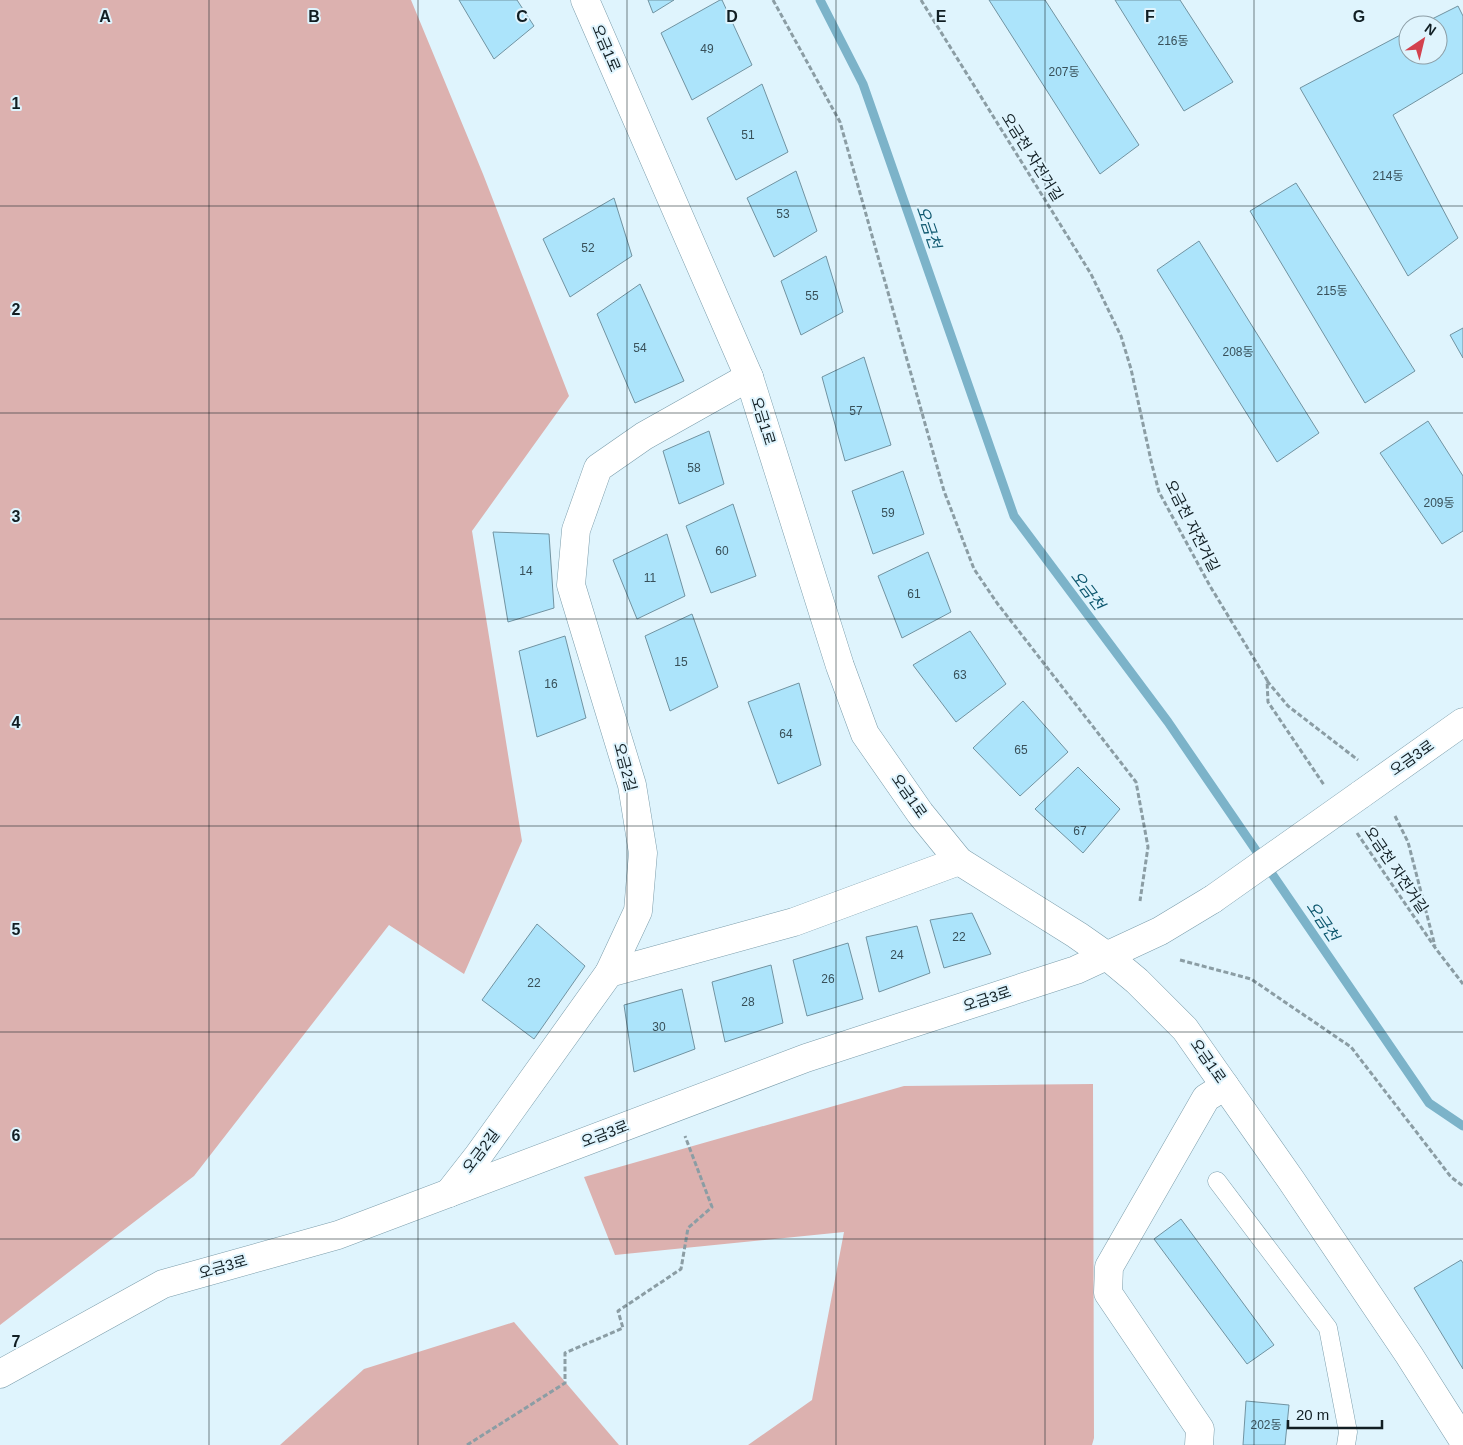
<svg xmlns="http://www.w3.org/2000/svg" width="1463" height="1445" viewBox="0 0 1463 1445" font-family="Helvetica,'Noto Sans KR',sans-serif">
  <rect width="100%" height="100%" fill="#dff4fd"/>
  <g fill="#dcb1af">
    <path d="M0 0H411L483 174 569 396 472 531 522 841 464 974 389 925 194 1176 0 1325Z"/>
    <path d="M1093 1084 1094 1438 1092 1445H748L812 1400 844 1232 615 1255 584 1177 904 1086Z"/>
    <path d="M514 1322 619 1445H280L364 1369Z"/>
  </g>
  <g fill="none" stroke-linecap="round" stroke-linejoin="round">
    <path stroke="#7cb3c9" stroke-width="9" d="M820 0 863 84 1014 516 1168 722 1429 1103 1463 1126"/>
  </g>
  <g fill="#ace4fb" stroke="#7193a1">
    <path d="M459 0H517L534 26 494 59Z"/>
    <path d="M648 0H674L653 13Z"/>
    <path d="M720 0H722L752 65 692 100 661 33Z"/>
    <path d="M989 0H1045L1139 145 1100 174Z"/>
    <path d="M1115 0H1180L1233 82 1184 111Z"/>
    <path d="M1458 6 1463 16V73L1393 115 1458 238 1408 276 1300 88 1408 31V55H1438V25H1420Z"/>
    <path d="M762 84 788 152 736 180 707 118Z"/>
    <path d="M796 171 817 231 774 257 747 198Z"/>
    <path d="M1296 183 1415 371 1365 403 1250 211Z"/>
    <path d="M614 198 632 256 570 297 543 239Z"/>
    <path d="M1199 241 1319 433 1277 462 1157 270Z"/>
    <path d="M826 256 843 312 801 335 781 281Z"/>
    <path d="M640 284 684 381 635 403 597 314Z"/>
    <path d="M1463 328V358L1450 335Z"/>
    <path d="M864 357 891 445 845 461 822 377Z"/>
    <path d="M1428 421 1463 476V531L1442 544 1380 453Z"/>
    <path d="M709 431 724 484 679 504 663 451Z"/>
    <path d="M903 471 924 534 873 554 852 491Z"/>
    <path d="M733 504 756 576 711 593 686 526Z"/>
    <path d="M493 532 549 534 554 608 508 622Z"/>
    <path d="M667 534 685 596 637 619 613 560Z"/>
    <path d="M928 552 951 612 902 638 878 576Z"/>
    <path d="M692 614 718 687 670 711 645 636Z"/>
    <path d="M970 631 1006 684 956 722 913 665Z"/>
    <path d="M565 636 586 718 537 737 519 651Z"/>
    <path d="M799 683 821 765 778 784 748 702Z"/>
    <path d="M1023 701 1068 752 1020 796 973 748Z"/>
    <path d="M1078 767 1120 809 1083 853 1035 809Z"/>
    <path d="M972 913 991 954 944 968 930 920Z"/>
    <path d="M537 924 585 966 534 1039 482 1000Z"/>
    <path d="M917 926 930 973 879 992 866 937Z"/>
    <path d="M848 943 863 999 807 1016 793 960Z"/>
    <path d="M771 965 783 1023 725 1042 712 982Z"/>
    <path d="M682 989 695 1049 634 1072 624 1005Z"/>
    <path d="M1181 1219 1274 1345 1247 1364 1154 1239Z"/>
    <path d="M1461 1260 1463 1263V1369L1414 1288Z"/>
    <path d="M1246 1401 1289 1405 1285 1445H1243Z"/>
  </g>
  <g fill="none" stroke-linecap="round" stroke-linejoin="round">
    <g stroke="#7b9dab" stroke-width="19">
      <path id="lane" d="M1217 1181 1328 1328 1348 1432 1346 1445"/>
    </g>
    <g stroke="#7b9dab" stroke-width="29">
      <g id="street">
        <path d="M585 0 749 377 840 666 865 734 920 813 959 861 1077 935 1107 956 1137 981 1185 1029 1291 1180 1409 1355 1463 1440"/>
        <path d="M1360 795 1463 722"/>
        <path d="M609 973 794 922 959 861"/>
        <path d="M449 1193 478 1156 609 973 638 911 643 853 632 785 571 585 576 530 598 468 644 436 749 377"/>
        <path d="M0 1374 163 1284 338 1235 806 1058 1076 970 1160 931 1213 899"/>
        <path d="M1199 1445 1200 1429 1108 1293 1109 1267 1206 1098 1225 1086"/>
      </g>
    </g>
    <g stroke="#8b9da4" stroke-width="3" stroke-dasharray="5 2.5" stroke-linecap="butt">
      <path d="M773 0 840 122 944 491 974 569 997 603 1136 782 1148 847 1140 901"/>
      <path d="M921 0 1091 274 1121 336 1131 369 1152 465 1159 492 1210 586 1267 680 1268 702 1324 785"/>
      <path d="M1267 681 1288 706 1358 760"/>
      <path d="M1395 816 1408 842 1435 946"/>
      <path d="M1357 833 1436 949 1463 984"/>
      <path d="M1180 960 1251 979 1351 1047 1451 1177 1463 1186"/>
      <path d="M467 1445 565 1383V1353L623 1328 618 1311 681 1269 688 1228 712 1207 685 1136"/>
    </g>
    <use href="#lane" stroke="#fff" stroke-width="18"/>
    <use href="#street" stroke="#fff" stroke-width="28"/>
    <g stroke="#7b9dab" stroke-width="29" stroke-linecap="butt">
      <path id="street-bridge" d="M1213 899 1360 795"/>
    </g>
    <use href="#street-bridge" stroke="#fff" stroke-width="28"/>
  </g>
  <path fill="none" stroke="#111e23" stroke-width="1" stroke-opacity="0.55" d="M209 0V1445M418 0V1445M627 0V1445M836 0V1445M1045 0V1445M1254 0V1445M0 206H1463M0 413H1463M0 619H1463M0 826H1463M0 1032H1463M0 1239H1463"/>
  <g text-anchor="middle" stroke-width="4" stroke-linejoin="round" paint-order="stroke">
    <g font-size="12" fill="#385059">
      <text x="1173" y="45">216동</text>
      <text x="707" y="53">49</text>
      <text x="1064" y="76">207동</text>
      <text x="748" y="139">51</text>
      <text x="1388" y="180">214동</text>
      <text x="783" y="218">53</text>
      <text x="588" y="252">52</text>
      <text x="1332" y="295">215동</text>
      <text x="812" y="300">55</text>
      <text x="640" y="352">54</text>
      <text x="1238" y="356">208동</text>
      <text x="856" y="415">57</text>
      <text x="694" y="472">58</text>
      <text x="1439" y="507">209동</text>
      <text x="888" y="517">59</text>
      <text x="722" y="555">60</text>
      <text x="526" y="575">14</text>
      <text x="650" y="582">11</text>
      <text x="914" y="598">61</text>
      <text x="681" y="666">15</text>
      <text x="960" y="679">63</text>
      <text x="551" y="688">16</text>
      <text x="786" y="738">64</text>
      <text x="1021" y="754">65</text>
      <text x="1080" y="835">67</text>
      <text x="959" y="941">22</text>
      <text x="897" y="959">24</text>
      <text x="828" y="983">26</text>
      <text x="534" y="987">22</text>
      <text x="748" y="1006">28</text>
      <text x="659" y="1031">30</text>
      <text x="1266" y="1429">202동</text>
    </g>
    <g font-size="15" fill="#111e23" stroke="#dff4fd">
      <text transform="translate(606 48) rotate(67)" y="5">오금1로</text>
      <text transform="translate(1032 157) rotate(58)" y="5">오금천 자전거길</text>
      <text transform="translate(763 421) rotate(73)" y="5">오금1로</text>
      <text transform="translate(1192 526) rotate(63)" y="5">오금천 자전거길</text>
      <text transform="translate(1412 758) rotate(-35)" y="5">오금3로</text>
      <text transform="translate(625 767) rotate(75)" y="5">오금2길</text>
      <text transform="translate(909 796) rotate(55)" y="5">오금1로</text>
      <text transform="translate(1396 870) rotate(56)" y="5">오금천 자전거길</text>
      <text transform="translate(987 999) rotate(-18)" y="5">오금3로</text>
      <text transform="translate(1208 1061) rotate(55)" y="5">오금1로</text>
      <text transform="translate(605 1134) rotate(-21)" y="5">오금3로</text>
      <text transform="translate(481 1151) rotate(-53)" y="5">오금2길</text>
      <text transform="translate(223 1267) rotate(-16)" y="5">오금3로</text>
    </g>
    <g font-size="16" font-style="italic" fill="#0c566d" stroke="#dff4fd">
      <text transform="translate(929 227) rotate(71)" y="6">오금천</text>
      <text transform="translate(1088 590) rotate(53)" y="6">오금천</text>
      <text transform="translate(1323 921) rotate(56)" y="6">오금천</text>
    </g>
  </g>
  <g font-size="16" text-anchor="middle" font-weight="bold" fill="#111e23" stroke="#dff4fd" stroke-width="4" stroke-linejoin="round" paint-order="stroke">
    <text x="105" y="22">A</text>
    <text x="314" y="22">B</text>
    <text x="522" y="22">C</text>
    <text x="732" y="22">D</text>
    <text x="941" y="22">E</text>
    <text x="1150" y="22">F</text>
    <text x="1359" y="22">G</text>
    <text x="16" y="109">1</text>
    <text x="16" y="315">2</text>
    <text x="16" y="522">3</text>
    <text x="16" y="728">4</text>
    <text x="16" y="935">5</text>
    <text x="16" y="1141">6</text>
    <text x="16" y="1347">7</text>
  </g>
  <g transform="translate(1423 40) rotate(35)"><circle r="24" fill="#dff4fd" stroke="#8d9ea6"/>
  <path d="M0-4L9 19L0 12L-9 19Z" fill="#d3424e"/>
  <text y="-8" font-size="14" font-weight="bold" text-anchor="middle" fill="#111e23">N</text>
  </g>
  <path d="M1288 1420v8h94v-8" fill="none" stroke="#111e23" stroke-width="2.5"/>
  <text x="1296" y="1420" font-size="15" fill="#111e23" stroke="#dff4fd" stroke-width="4" paint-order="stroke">20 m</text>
</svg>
